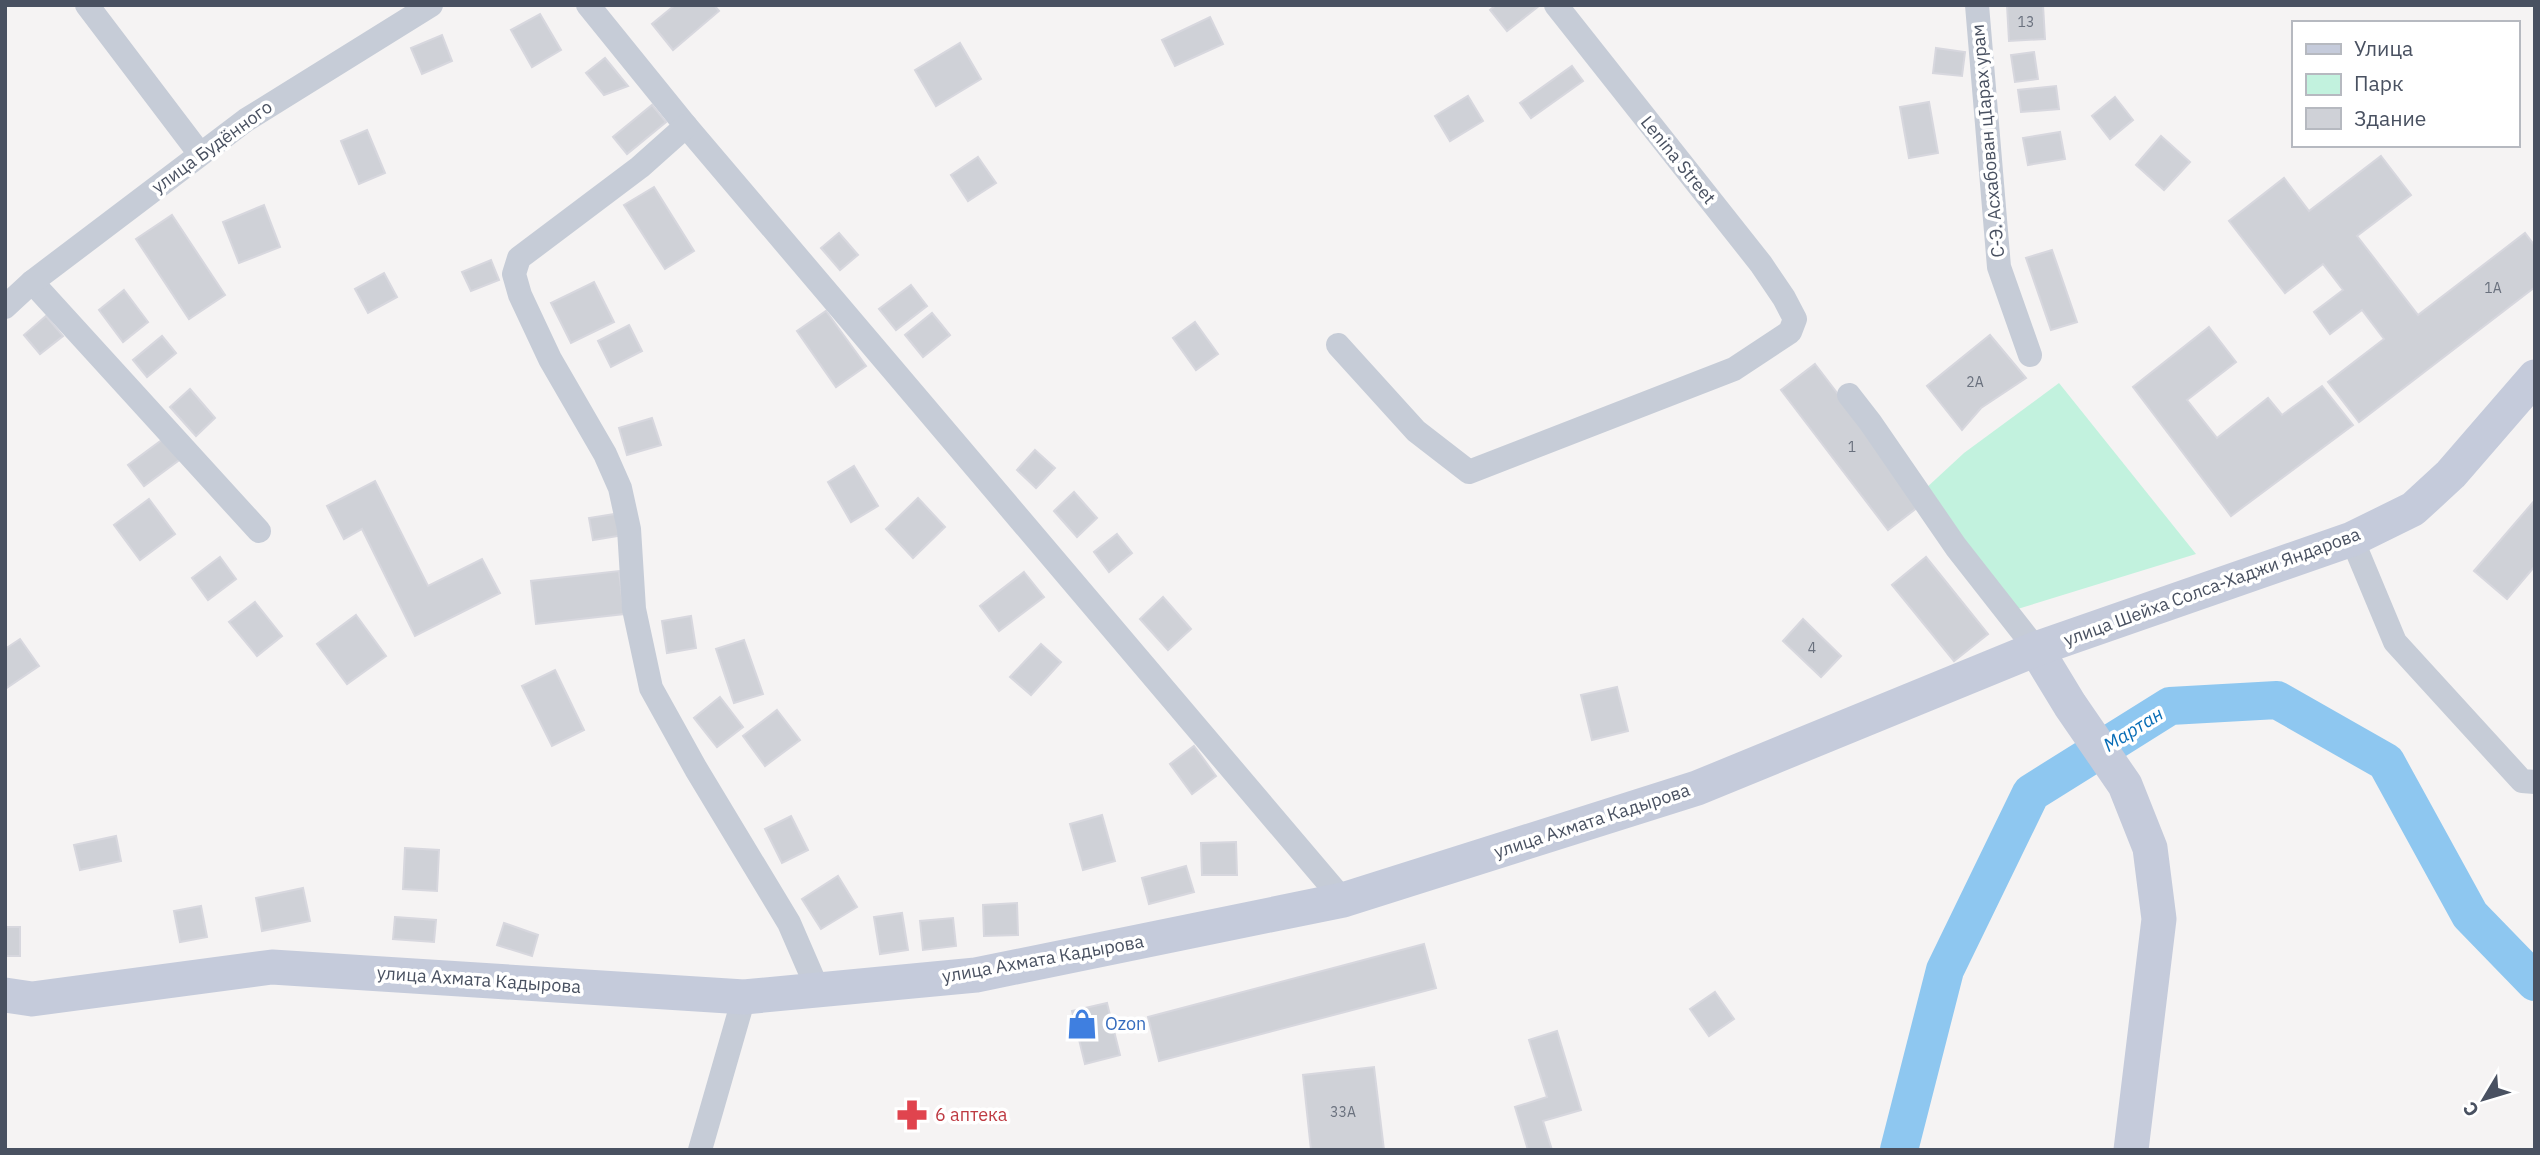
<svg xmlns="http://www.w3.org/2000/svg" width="2540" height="1155" viewBox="0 0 2540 1155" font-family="'IBM Plex Sans',sans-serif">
  <rect width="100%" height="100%" fill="#f5f3f3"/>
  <path fill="#c2f2de" d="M2059 383 2196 554 2011 611 1924 490 1964 453Z"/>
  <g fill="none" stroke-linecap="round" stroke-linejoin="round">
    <path stroke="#8ec7f0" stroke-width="38" d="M1899 1150 1945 970 2031 793 2170 706 2277 700 2386 762 2470 915 2535 982"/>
  </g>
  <g fill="#cfd1d7" stroke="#d7d7de" stroke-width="2">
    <path d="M675 5H714L719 11 673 50 652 24Z"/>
    <path d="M1496 5H1538L1539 6 1507 31 1490 10Z"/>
    <path d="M2007 5H2043L2045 39 2009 41Z"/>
    <path d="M540 14 561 50 532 67 511 30Z"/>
    <path d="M1210 17 1223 44 1175 66 1162 40Z"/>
    <path d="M442 35 452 61 422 74 411 48Z"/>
    <path d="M960 43 981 79 936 106 915 70Z"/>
    <path d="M1936 48 1965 52 1962 76 1933 73Z"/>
    <path d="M2034 52 2038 79 2015 82 2011 55Z"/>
    <path d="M605 58 628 86 604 95 586 73Z"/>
    <path d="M1572 66 1583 81 1531 118 1520 103Z"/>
    <path d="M2056 86 2059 109 2021 112 2018 90Z"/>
    <path d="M1468 96 1483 121 1450 141 1435 116Z"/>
    <path d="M2115 97 2133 120 2110 139 2092 116Z"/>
    <path d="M1929 102 1938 153 1909 158 1900 107Z"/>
    <path d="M652 105 666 122 627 154 613 137Z"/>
    <path d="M367 130 385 173 359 184 341 141Z"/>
    <path d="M2060 132 2065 159 2028 165 2023 138Z"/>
    <path d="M2161 136 2190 162 2164 190 2136 165Z"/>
    <path d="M2381 156 2411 195 2357 236 2418 315 2525 233 2535 246V287L2359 422 2328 382 2384 339 2362 310 2330 334 2314 312 2343 290 2323 264 2285 293 2229 221 2284 178 2309 211Z"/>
    <path d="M978 157 996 183 968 201 951 175Z"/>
    <path d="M654 187 694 251 665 269 624 205Z"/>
    <path d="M264 205 280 247 239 263 223 222Z"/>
    <path d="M172 215 225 295 189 319 136 239Z"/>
    <path d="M839 233 858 255 840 270 821 248Z"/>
    <path d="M2052 250 2077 322 2051 330 2026 258Z"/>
    <path d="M491 260 499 280 471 291 462 272Z"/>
    <path d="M384 273 397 297 368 313 355 289Z"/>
    <path d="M594 282 614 322 571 343 551 303Z"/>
    <path d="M911 285 927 306 896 330 879 309Z"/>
    <path d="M124 290 148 322 123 342 99 310Z"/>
    <path d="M826 311 866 366 836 387 797 331Z"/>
    <path d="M932 313 950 335 923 357 905 335Z"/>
    <path d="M46 316 63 336 40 354 24 335Z"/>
    <path d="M1195 322 1218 354 1196 370 1173 338Z"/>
    <path d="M629 325 642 351 611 367 598 341Z"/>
    <path d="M2209 327 2236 362 2187 400 2217 438 2268 398 2282 415 2322 386 2353 425 2231 516 2133 387Z"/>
    <path d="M1990 335 2026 378 1981 408 1962 430 1927 386Z"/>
    <path d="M162 336 176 353 147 377 133 360Z"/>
    <path d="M1815 364 1922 504 1888 530 1781 390Z"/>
    <path d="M190 389 215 418 196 436 170 407Z"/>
    <path d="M652 418 661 445 627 455 619 428Z"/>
    <path d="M166 437 182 458 144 486 128 465Z"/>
    <path d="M1035 450 1055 468 1036 488 1017 470Z"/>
    <path d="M854 466 878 506 851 522 828 482Z"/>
    <path d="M375 481 428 586 482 559 500 593 415 636 362 529 344 539 327 506Z"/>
    <path d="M1074 492 1097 518 1077 537 1054 511Z"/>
    <path d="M918 498 945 527 913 558 886 529Z"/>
    <path d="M149 499 175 534 140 560 114 525Z"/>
    <path d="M2535 500V566L2507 599 2474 571Z"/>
    <path d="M621 513 624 535 593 540 589 518Z"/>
    <path d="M1117 534 1132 553 1109 572 1094 552Z"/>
    <path d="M220 557 236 579 208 600 192 578Z"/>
    <path d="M1926 557 1988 634 1954 661 1892 585Z"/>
    <path d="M619 571 624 614 536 624 531 581Z"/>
    <path d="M1024 572 1044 597 999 631 980 606Z"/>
    <path d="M1163 597 1191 629 1168 650 1140 619Z"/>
    <path d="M255 602 282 636 257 656 229 622Z"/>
    <path d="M356 615 386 656 347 684 317 644Z"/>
    <path d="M691 616 696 648 667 653 662 621Z"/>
    <path d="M1803 619 1841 656 1821 677 1783 641Z"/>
    <path d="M20 639 39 666 5 689V649Z"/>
    <path d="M744 640 763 694 734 703 716 649Z"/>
    <path d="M1041 644 1061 662 1031 695 1010 677Z"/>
    <path d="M555 670 584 730 552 746 522 686Z"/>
    <path d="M1617 687 1628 731 1592 740 1581 695Z"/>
    <path d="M720 697 743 727 717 747 694 718Z"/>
    <path d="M777 710 800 740 765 766 743 736Z"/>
    <path d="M1194 746 1216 776 1192 794 1170 764Z"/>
    <path d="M1102 815 1115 861 1083 870 1070 824Z"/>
    <path d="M791 816 808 850 782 863 765 829Z"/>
    <path d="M116 836 121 861 80 870 74 845Z"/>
    <path d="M1236 842 1237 875H1202L1201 843Z"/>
    <path d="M405 848 439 850 437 891 403 889Z"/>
    <path d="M1186 866 1194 892 1149 904 1142 878Z"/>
    <path d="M838 876 857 907 821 929 802 899Z"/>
    <path d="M303 888 310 921 262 931 256 898Z"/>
    <path d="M1017 903 1018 935 984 936 983 905Z"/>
    <path d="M201 906 207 937 180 942 174 911Z"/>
    <path d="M902 913 908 950 880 954 874 917Z"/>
    <path d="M395 917 436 920 434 942 393 939Z"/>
    <path d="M953 918 956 946 923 950 920 921Z"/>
    <path d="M504 923 538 935 532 956 497 945Z"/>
    <rect x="5" y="927" width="15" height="29"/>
    <path d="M1424 944 1436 988 1159 1061 1148 1017Z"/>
    <path d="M1715 992 1734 1019 1709 1036 1690 1009Z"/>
    <path d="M1107 1003 1120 1055 1085 1064 1072 1011Z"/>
    <path d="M1557 1031 1581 1110 1543 1121 1552 1150H1528L1515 1107 1547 1097 1529 1040Z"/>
    <path d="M1374 1067 1384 1150H1311L1303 1075Z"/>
  </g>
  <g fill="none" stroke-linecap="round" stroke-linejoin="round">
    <g stroke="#c6ccd7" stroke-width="24">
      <path d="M87 5 200 154"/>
      <path d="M588 5 686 126 1343 900"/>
      <path d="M1977 5 1999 267 2030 355"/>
      <path d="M686 126 640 167 519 258 514 274 520 295 550 359 605 454 620 488 629 529 634 609 651 688 696 769 789 923 818 990"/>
      <path d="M32 282 259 531"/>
      <path d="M5 307 32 282 246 120 431 5"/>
      <path d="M1338 345 1416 431 1469 472 1734 369 1790 332 1795 319 1784 298 1761 264 1556 5"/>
      <path d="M1849 395 1870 422 1956 547 2036 649"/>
      <path d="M2352 539 2395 642 2522 781 2535 782"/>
      <path d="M700 1150 744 997"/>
    </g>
    <g stroke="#c5cbdb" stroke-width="35">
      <path d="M2036 649 2070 705 2125 785 2150 848 2159 919 2131 1150"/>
      <path d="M5 995 32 999 272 967 744 997 976 975 1343 900 1697 788 2036 649 2352 539 2413 509 2451 474 2535 377"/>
    </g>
  </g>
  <defs>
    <g id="shop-bare" transform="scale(2.415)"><path d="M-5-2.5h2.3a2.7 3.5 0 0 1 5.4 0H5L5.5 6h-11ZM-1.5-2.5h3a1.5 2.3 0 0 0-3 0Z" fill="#3f7fe0" stroke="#fff" stroke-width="2.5" paint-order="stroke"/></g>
    <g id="pharmacy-bare" transform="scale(2.415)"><path d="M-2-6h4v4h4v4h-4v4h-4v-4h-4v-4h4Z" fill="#e0444e" stroke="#fff" stroke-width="2.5" paint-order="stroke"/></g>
  </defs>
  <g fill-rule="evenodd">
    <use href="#shop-bare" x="1082" y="1024"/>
    <use href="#pharmacy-bare" x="912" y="1115"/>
  </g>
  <g text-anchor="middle" stroke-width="7" stroke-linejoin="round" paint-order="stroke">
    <g font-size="14" fill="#6a717e">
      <text x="2026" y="27">13</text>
      <text x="2493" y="293">1А</text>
      <text x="1975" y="387">2А</text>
      <text x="1852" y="452">1</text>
      <text x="1812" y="653">4</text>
      <text x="1343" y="1117">33А</text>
    </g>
    <g font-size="18" fill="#495161" stroke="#fff">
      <text transform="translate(1988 141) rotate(-95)" y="6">С-Э. Асхабован цIарах урам</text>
      <text transform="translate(212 147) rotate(-36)" y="6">улица Будённого</text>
      <text transform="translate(1678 160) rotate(51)" y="6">Lenina Street</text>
      <text transform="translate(2212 587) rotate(-20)" y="6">улица Шейха Солса-Хаджи Яндарова</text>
      <text transform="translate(1592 821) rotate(-18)" y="6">улица Ахмата Кадырова</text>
      <text transform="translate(1043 959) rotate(-10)" y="6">улица Ахмата Кадырова</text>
      <text transform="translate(479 980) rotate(4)" y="6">улица Ахмата Кадырова</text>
    </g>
    <g font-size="18" fill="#366cbe" stroke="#fff" text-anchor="start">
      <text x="1105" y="1030">Ozon</text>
    </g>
    <g font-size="18" fill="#be3a42" stroke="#fff" text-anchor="start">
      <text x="935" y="1121">6 аптека</text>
    </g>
    <g font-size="19" font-style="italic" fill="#086db6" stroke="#fff">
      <text transform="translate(2133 729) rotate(-32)" y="7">Мартан</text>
    </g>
  </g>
  <rect width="2540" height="1155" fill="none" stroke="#495161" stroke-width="14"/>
  <rect x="2292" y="21" width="228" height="126" fill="#ffffff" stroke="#b6b9c0" stroke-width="2"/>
  <rect x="2306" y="44" width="35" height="10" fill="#c5cbdb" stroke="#b6b9c0" stroke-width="2"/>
  <text x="2354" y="56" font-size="21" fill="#495161">Улица</text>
  <rect x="2306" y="74" width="35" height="21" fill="#c2f2de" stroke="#b6b9c0" stroke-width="2"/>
  <text x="2354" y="91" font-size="21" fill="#495161">Парк</text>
  <rect x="2306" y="108" width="35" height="21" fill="#cfd1d7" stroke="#b6b9c0" stroke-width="2"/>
  <text x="2354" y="126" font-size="21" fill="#495161">Здание</text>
  <g transform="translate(2484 1099) rotate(232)" stroke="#ffffff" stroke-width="5" paint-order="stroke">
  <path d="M0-5L12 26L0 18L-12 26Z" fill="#495161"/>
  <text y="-10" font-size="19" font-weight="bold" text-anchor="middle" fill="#495161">С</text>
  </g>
</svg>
